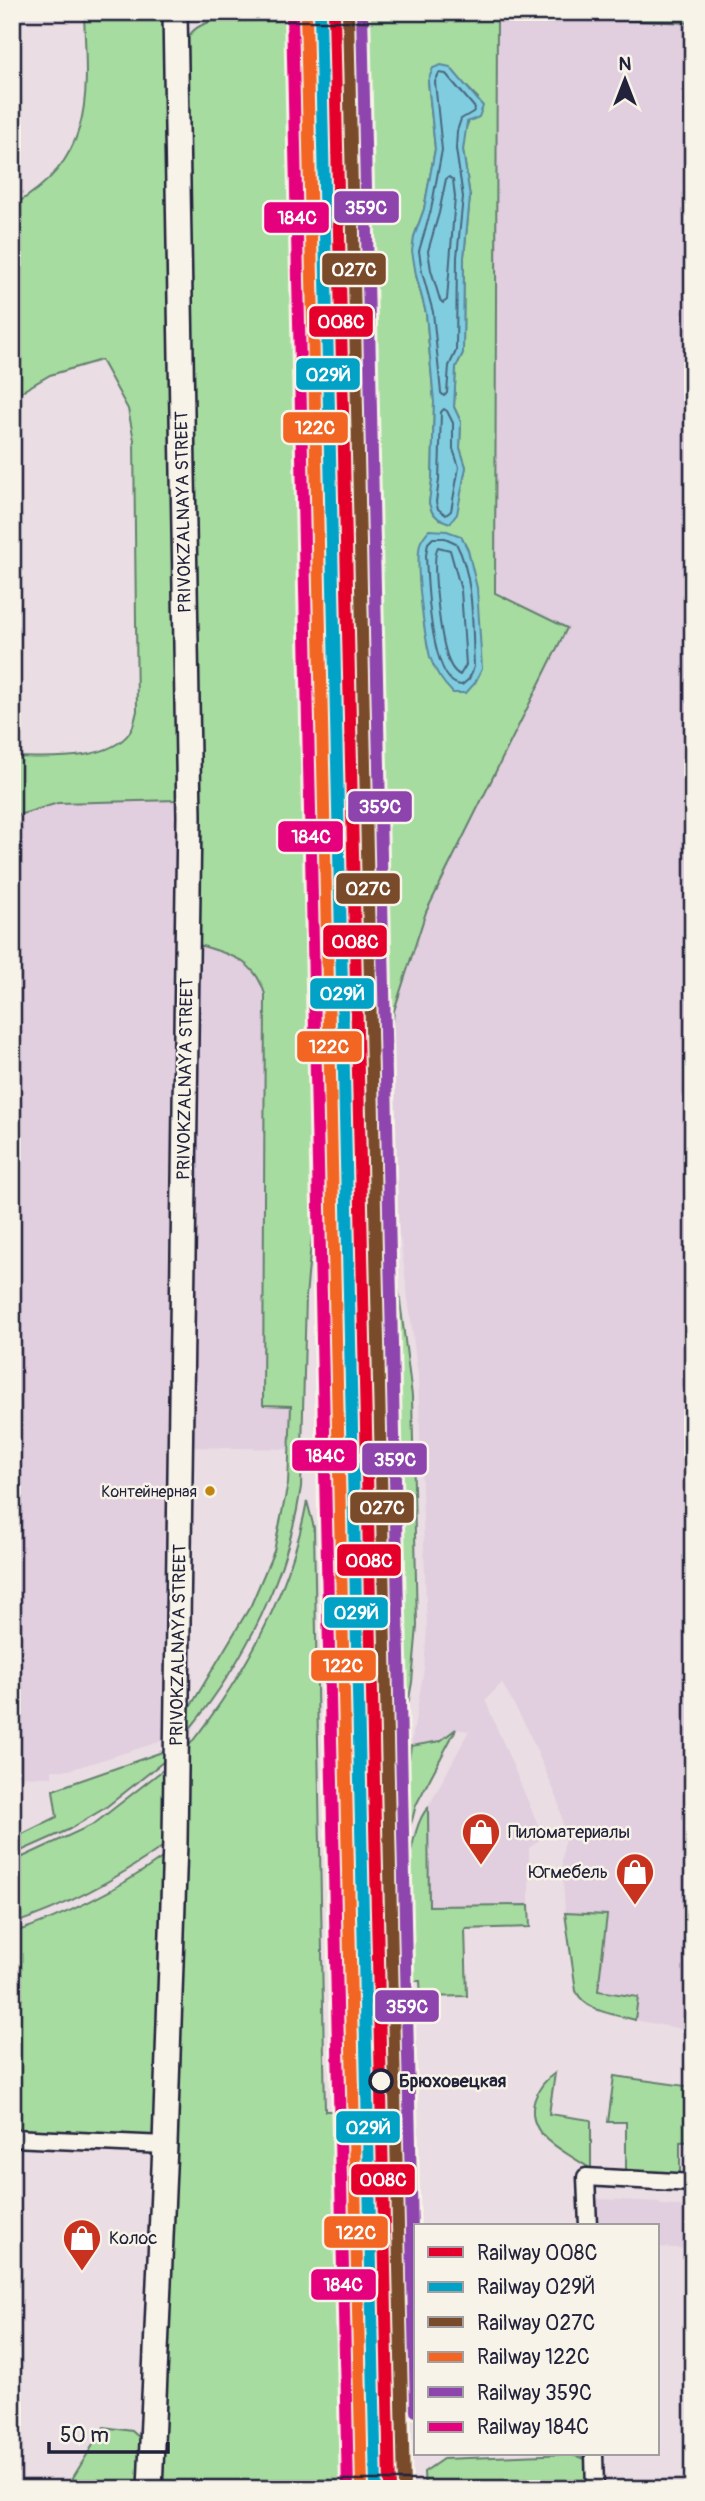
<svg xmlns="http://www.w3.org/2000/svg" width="705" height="2501" viewBox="0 0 705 2501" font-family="Pangolin,sans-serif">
  <rect width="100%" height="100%" fill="#eadde3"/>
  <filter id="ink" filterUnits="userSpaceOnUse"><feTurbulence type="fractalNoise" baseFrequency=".0143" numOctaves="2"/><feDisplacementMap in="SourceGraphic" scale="14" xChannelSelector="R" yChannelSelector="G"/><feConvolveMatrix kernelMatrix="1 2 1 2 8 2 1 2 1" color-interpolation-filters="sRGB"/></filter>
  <g filter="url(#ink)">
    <g fill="#e1cedf">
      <path d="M497 16 693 23V2031L635 2020 638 1997 598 1991 607 1916 565 1913 562 1859 565 1838 559 1802 527 1728 502 1683 485 1700 543 1837 529 1848V1905L429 1906 428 1808 469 1731 456 1729 440 1741 411 1746 424 1669 427 1629 418 1375 401 1243 387 1188 386 1093 391 1028 394 1011 426 912 567 628 495 593Z"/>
      <path d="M177 800 162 1741 69 1770H52V1777L12 1776V817L58 803Z"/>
      <path d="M199 945 227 953 251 968 261 978 265 994 264 1405 291 1406V1449L193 1447Z"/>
      <path d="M597 2199 659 2202 660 2205 693 2207V2249L658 2247V2226H596Z"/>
    </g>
    <g fill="#a7dca0" stroke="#647f6e" stroke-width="2" fill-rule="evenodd">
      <path d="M82 12H167L177 800 58 803 12 817V757C45 757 108 763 130 732 134 727 135 718 137 711L134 440 128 409 101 360 50 375 12 397V206C94 159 88 99 84 16Z"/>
      <path d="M433 12H693V23L497 16 495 593 567 628 426 912 394 1011 386 1093 387 1188 369 1091 359 965 342 18ZM428 81 466 86 478 98 464 133 463 150 470 197 464 257 463 353 456 367 454 407 461 422 460 448 466 467 461 488 439 519 432 512 429 503 432 480 434 402 426 313 416 275 414 237 424 209 435 149Z"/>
      <path d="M309 19 310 69 298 73 308 535 326 1083 306 1297 301 1487C288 1576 245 1661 188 1731L189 1709 251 1605 274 1551 288 1484 291 1406 263 1405 265 994C255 960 230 954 199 945L200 812 188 38C194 27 202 25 212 21Z"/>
      <path d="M380 1208 399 1293 412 1396 417 1626 412 1682 395 1778 384 1278Z"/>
      <path d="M307 1501 314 1528 325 2111H333L343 2489H332L331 2482 320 2480 317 2482V2489H160L178 2130 188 1747C246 1674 290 1593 307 1501Z"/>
      <path d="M456 1729 416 1805 400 1866 403 1803 411 1746 440 1741Z"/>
      <path d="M168 1750V1758L105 1808 68 1830 12 1855V1839L57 1817 53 1790Z"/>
      <path d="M168 1766 165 1845C117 1879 68 1906 12 1924V1862L94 1824Z"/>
      <path d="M428 1808 429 1906 529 1905 530 1927 465 1929 467 1996 421 1997 420 1981H399C401 1948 405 1828 428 1808Z"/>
      <path d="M165 1856 157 2136 12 2129V1933C68 1915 117 1890 165 1856Z"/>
      <path d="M565 1913 607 1915 598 1991 638 1997 635 2020C614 2014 586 2012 576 1991Z"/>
      <path d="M555 2073 549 2114 591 2120V2169C576 2159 550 2145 540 2132 525 2111 536 2086 555 2073Z"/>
      <path d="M614 2076 693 2087V2141L680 2142V2173H626V2122H608Z"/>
      <path d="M104 2427 132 2431 142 2440 140 2489H66Z"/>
      <path d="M568 2454 586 2459 587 2489H425L424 2472 443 2459Z"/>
    </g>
    <g fill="#81cde0" stroke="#5b899e" stroke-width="2">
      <path d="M441 65 450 67 483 106 479 117 467 122 463 150 470 197 464 257 463 353 456 367 454 407 461 422 460 448 466 467 457 514 450 523 439 519 432 512 429 503 432 480 434 402 426 313 416 275 412 251 414 237 424 209 435 149 428 81 433 68Z"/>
      <path d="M429 530 447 531 461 536 468 550 477 588 482 669 475 683 466 693H453C442 682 435 672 430 657 424 633 415 567 420 544 422 538 425 535 429 530Z"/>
    </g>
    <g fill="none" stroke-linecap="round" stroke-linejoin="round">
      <g stroke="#48667d" stroke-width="2">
        <path d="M439 73 446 74 475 108 473 112 461 119 457 131 456 149 463 197 457 257 456 351 449 366 447 393 444 396 441 393 433 312 422 272 419 251 431 210 442 150 435 82Z"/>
        <path d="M449 177 453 180 455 197 447 300 443 303 440 300 431 270 428 251 439 213 446 179Z"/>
        <path d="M444 409 447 411 453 423V449L459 467 451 511 446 515 438 509 436 502 439 480 441 412Z"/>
        <path d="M433 538H445L456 543C475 579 472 627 474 667L469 679 462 685C430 685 427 579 426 555L428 543Z"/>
        <path d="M438 547 450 550 461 590 466 665 460 675C452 671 448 661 446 652 441 636 430 558 438 547Z"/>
      </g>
      <g stroke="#22223b" stroke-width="21">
        <g id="street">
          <path d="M12 2138 165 2145"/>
          <path d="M588 2226 586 2177 693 2183"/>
          <path d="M594 2454 595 2489"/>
        </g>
      </g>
      <g stroke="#22223b" stroke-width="28">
        <path id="secondary" d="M150 2489 165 2145 175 1842 189 816 175 12"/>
      </g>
      <use href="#street" stroke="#f7f3e8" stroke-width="16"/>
      <use href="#secondary" stroke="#f7f3e8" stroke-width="23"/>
      <g stroke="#f7f3e8" stroke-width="18">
        <path id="rail-1" d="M334 12 390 2489"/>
      </g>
      <g stroke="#f7f3e8" stroke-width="18">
        <path id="rail-2" d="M320 12 376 2489"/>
      </g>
      <g stroke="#f7f3e8" stroke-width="18">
        <path id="rail-3" d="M348 12 404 2489"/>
      </g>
      <g stroke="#f7f3e8" stroke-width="18">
        <path id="rail-4" d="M306 13 362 2489"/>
      </g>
      <g stroke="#f7f3e8" stroke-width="18">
        <path id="rail-5" d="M362 12 416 2411"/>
      </g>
      <g stroke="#f7f3e8" stroke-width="18">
        <path id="rail-6" d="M292 13 348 2489"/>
      </g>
      <use href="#rail-1" stroke="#e4002b" stroke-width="12"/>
      <use href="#rail-2" stroke="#02a2c7" stroke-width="12"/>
      <use href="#rail-3" stroke="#7a4b2a" stroke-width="12"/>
      <use href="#rail-4" stroke="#f26522" stroke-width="12"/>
      <use href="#rail-5" stroke="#8e44ad" stroke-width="12"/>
      <use href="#rail-6" stroke="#e5007d" stroke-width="12"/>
    </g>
  </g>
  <defs>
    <g id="shop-pin" transform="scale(2.0125)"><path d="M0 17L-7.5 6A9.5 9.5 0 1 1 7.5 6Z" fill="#c8321e" stroke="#f7f3e8"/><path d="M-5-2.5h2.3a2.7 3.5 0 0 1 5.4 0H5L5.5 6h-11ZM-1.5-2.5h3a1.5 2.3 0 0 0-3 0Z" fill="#fff"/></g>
  </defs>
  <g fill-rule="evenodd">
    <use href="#shop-pin" x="481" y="1832"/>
    <use href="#shop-pin" x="635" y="1872"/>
    <use href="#shop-pin" x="82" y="2238"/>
  </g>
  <circle fill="#c2850f" stroke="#f7f3e8" stroke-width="2.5" cx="210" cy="1491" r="6"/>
  <circle fill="#f7f3e8" stroke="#22223b" stroke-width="3.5" cx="381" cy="2081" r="11"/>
  <g text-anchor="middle" stroke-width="5" stroke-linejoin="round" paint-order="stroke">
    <g font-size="16" fill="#22223b" stroke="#f7f3e8" text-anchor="end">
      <text x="197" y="1497">Контейнерная</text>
    </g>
    <g font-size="18" fill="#22223b" stroke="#f7f3e8">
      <text transform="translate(183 512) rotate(-91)" y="6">PRIVOKZALNAYA STREET</text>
      <text transform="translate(185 1079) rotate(-89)" y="6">PRIVOKZALNAYA STREET</text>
      <text transform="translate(178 1645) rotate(-89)" y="6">PRIVOKZALNAYA STREET</text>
    </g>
    <g font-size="18" fill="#22223b" stroke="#f7f3e8" text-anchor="start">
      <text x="508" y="1838">Пиломатериалы</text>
      <text x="608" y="1878" text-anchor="end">Югмебель</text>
      <text x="109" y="2244">Колос</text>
    </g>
    <g font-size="18" font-weight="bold" fill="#22223b" stroke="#f7f3e8" text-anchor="start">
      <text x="399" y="2087">Брюховецкая</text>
    </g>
  </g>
  <g stroke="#f7f3e8" stroke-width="2.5">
    <rect x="333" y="190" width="67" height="34" rx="7" fill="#8e44ad"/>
    <rect x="263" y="201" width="67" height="33" rx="7" fill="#e5007d"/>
    <rect x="321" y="252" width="66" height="34" rx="7" fill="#7a4b2a"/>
    <rect x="308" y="305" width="66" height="33" rx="7" fill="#e4002b"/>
    <rect x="295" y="357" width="66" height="34" rx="7" fill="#02a2c7"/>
    <rect x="282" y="411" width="67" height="33" rx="7" fill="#f26522"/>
    <rect x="347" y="790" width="66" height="33" rx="7" fill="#8e44ad"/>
    <rect x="277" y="820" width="67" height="33" rx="7" fill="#e5007d"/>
    <rect x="335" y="872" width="66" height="33" rx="7" fill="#7a4b2a"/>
    <rect x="322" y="924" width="66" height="34" rx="7" fill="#e4002b"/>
    <rect x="309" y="977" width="66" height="33" rx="7" fill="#02a2c7"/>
    <rect x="296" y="1030" width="67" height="33" rx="7" fill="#f26522"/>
    <rect x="291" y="1439" width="67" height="33" rx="7" fill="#e5007d"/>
    <rect x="361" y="1442" width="67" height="34" rx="7" fill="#8e44ad"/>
    <rect x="349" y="1491" width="66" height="33" rx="7" fill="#7a4b2a"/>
    <rect x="336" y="1543" width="66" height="34" rx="7" fill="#e4002b"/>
    <rect x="323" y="1596" width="66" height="33" rx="7" fill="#02a2c7"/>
    <rect x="310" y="1649" width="67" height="33" rx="7" fill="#f26522"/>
    <rect x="374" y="1989" width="66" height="34" rx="7" fill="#8e44ad"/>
    <rect x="335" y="2110" width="66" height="34" rx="7" fill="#02a2c7"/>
    <rect x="350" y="2163" width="66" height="33" rx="7" fill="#e4002b"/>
    <rect x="323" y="2215" width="66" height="34" rx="7" fill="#f26522"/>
    <rect x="310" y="2268" width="67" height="33" rx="7" fill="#e5007d"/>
  </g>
  <g font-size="19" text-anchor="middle" font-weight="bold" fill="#fff">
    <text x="366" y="214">359С</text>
    <text x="297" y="224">184С</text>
    <text x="354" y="276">027С</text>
    <text x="341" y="328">008С</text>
    <text x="328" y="381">029Й</text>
    <text x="315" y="434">122С</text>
    <text x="380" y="813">359С</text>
    <text x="311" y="843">184С</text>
    <text x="368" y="895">027С</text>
    <text x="355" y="948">008С</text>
    <text x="342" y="1000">029Й</text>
    <text x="329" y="1053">122С</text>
    <text x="325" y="1462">184С</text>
    <text x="395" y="1466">359С</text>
    <text x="382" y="1514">027С</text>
    <text x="369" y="1567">008С</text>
    <text x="356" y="1619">029Й</text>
    <text x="343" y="1672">122С</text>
    <text x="407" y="2013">359С</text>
    <text x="368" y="2134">029Й</text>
    <text x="383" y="2186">008С</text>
    <text x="356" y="2239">122С</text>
    <text x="343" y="2291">184С</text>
  </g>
  <rect width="705" height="2501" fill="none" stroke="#f7f3e8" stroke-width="42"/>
  <rect x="21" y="21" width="663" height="2459" fill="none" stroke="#22223b" stroke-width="2.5" filter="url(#ink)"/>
  <rect x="414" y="2224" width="245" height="231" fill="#f7f3e8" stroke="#a29fa3" stroke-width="2"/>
  <rect x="428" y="2247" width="35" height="10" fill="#e4002b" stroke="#a29fa3" stroke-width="2"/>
  <text x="477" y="2260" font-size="21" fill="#22223b">Railway 008С</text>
  <rect x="428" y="2282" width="35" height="10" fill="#02a2c7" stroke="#a29fa3" stroke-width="2"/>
  <text x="477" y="2294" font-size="21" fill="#22223b">Railway 029Й</text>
  <rect x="428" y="2317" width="35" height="10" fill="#7a4b2a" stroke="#a29fa3" stroke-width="2"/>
  <text x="477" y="2330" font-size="21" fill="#22223b">Railway 027С</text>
  <rect x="428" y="2352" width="35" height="10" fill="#f26522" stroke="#a29fa3" stroke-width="2"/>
  <text x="477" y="2364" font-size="21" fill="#22223b">Railway 122С</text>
  <rect x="428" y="2387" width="35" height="10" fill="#8e44ad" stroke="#a29fa3" stroke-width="2"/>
  <text x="477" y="2400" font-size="21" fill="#22223b">Railway 359С</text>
  <rect x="428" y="2422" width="35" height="10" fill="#e5007d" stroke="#a29fa3" stroke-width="2"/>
  <text x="477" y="2434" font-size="21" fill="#22223b">Railway 184С</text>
  <g transform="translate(625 80)" stroke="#f7f3e8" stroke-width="5" paint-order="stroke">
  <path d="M0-5L12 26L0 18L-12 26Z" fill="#22223b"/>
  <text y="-10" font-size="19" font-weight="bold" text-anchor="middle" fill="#22223b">N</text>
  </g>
  <path d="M49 2442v10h119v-10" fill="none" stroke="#22223b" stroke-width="3.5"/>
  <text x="60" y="2442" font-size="21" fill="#22223b" stroke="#f7f3e8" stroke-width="5" paint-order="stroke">50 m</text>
</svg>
